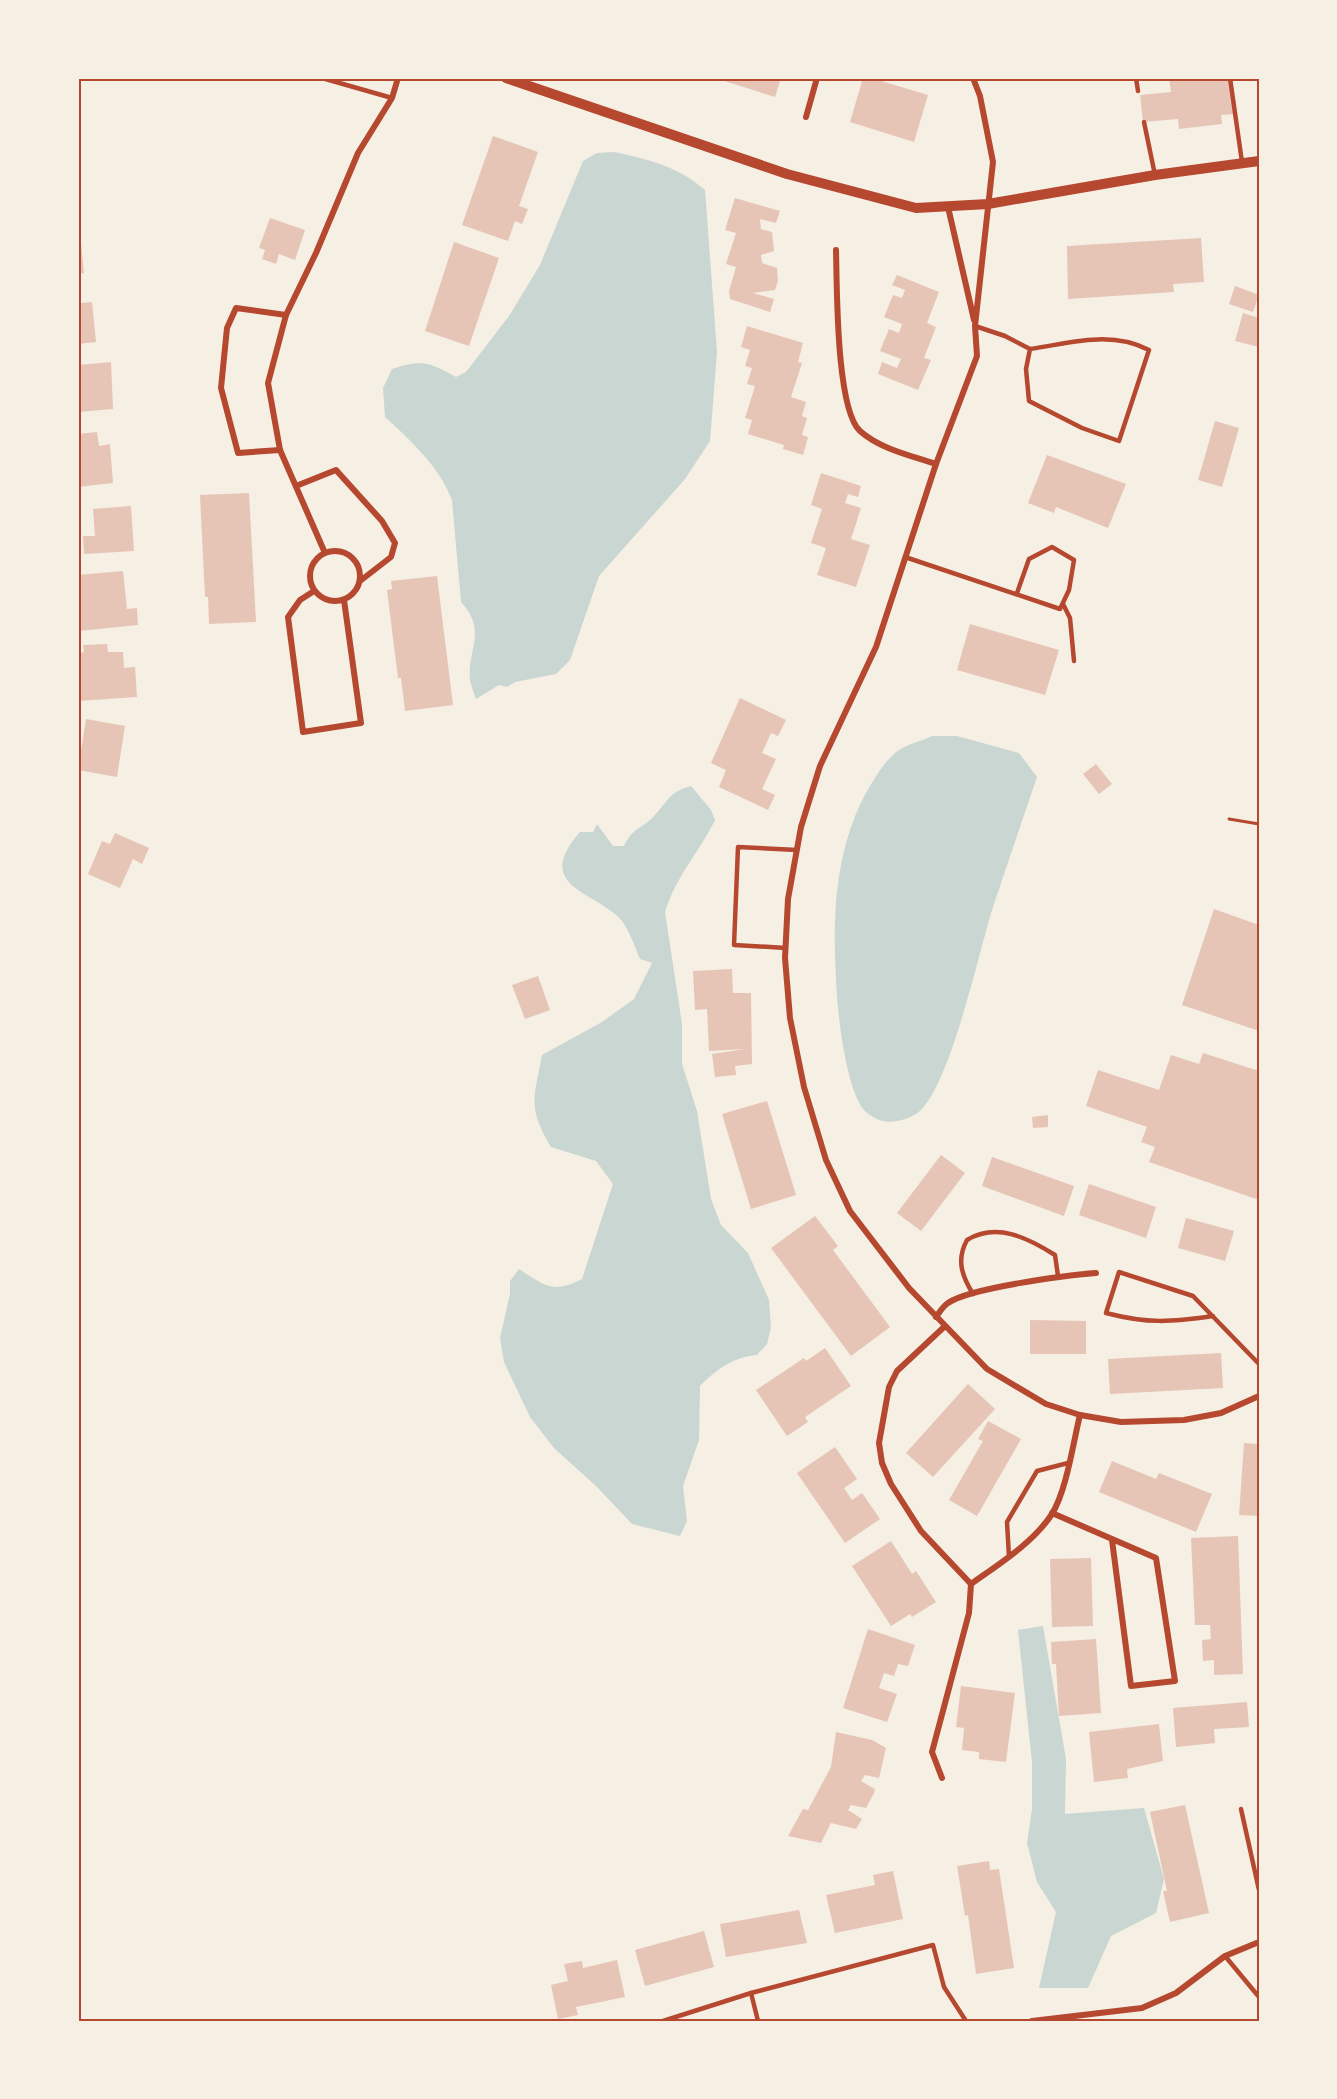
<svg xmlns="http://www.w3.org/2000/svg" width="1337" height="2099" viewBox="0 0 1337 2099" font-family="Jost,sans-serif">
  <rect width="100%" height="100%" fill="#f6efe4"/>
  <g fill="#c9d6d2">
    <path d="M615 152C650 160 677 166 705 190L717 352 710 441 685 479 599 576 570 660 556 674 515 682 507 687 499 685 476 699C474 693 471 686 470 680 467 649 488 631 461 602L452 500C440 467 410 440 385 417L383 388 392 369C422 359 429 362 456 377L466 372 509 316 540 265 583 161 597 153Z"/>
    <path d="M932 736H957L1019 753 1037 777C1022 821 1007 865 992 910 978 956 951 1080 921 1110 910 1120 888 1126 875 1118 872 1116 866 1113 864 1110 845 1087 837 1009 836 978 832 910 836 837 875 778 881 768 890 756 899 750 908 744 922 741 932 736Z"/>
    <path d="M691 786 711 810 715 820C699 853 677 874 665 912L682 1024V1064L697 1111 711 1199 721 1225 748 1253 769 1300 771 1327 767 1344 757 1355C733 1357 717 1369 700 1386L699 1440 683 1486 687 1521 680 1536 632 1524 597 1487 554 1448 530 1417 504 1362 500 1338 510 1294V1281L519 1269C545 1286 553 1294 582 1279L613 1184 596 1161 551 1147C527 1106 534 1099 542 1055L602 1022 634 999 652 963 640 959C635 947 630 932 622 921 597 891 531 888 580 832H593L597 824 613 846H624C634 826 641 830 654 816 669 800 669 792 691 786Z"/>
    <path d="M1043 1626 1066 1759 1065 1814 1144 1808 1164 1879 1156 1913 1111 1936 1088 1988H1039L1056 1912 1037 1882 1027 1843 1032 1809V1762L1018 1630Z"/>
  </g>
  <g fill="#e6c5b7">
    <path d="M715 78H781L775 97Z"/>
    <path d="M863 78H871L928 95 914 142 850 122Z"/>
    <path d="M1169 78H1232L1236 114 1221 115 1222 124 1179 129 1178 119 1143 122 1140 95 1171 92Z"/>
    <path d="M493 136 538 152 519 206 528 209 522 224 515 221 508 241 462 225Z"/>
    <path d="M735 198 780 211 776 223 760 219 761 229 772 232 774 251 761 255 762 263 777 268 778 281 775 290 753 293 774 299 770 312 730 299 729 291 736 267 726 264 736 233 725 230Z"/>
    <path d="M270 218 305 230 295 260 279 254 276 264 262 259 265 250 259 248Z"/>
    <path d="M78 234H80L84 273 78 274Z"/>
    <path d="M1201 238 1204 282 1173 284 1174 292 1068 299 1067 246Z"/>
    <path d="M454 242 499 258 469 346 425 331Z"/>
    <path d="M897 275 939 292 927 323 936 327 924 358 931 360 918 390 878 374 882 362 897 368 901 359 880 351 889 329 899 333 902 324 884 317 893 295 902 298 905 290 892 285Z"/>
    <path d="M1235 286 1259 295 1253 312 1229 304Z"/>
    <path d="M78 289 81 303 92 302 96 342 78 344Z"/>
    <path d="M1243 313 1259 318V347L1235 341Z"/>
    <path d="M747 326 803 343 798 362 802 363 791 397 806 402 802 416 807 418 802 435 808 437 803 455 783 449 784 445 748 434 752 420 745 418 755 386 747 384 752 368 745 366 750 350 741 347Z"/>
    <path d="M111 362 113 409 78 412V365Z"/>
    <path d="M1215 421 1239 428 1222 487 1198 480Z"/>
    <path d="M97 432 99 446 110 444 113 483 78 487V434Z"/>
    <path d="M1047 455 1126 484 1108 528 1056 507 1054 513 1028 503Z"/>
    <path d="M821 473 861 486 858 497 848 494 845 503 861 508 851 539 870 545 856 587 817 575 826 548 811 543 822 509 811 505Z"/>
    <path d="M249 493 256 622 209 624 208 597H205L200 495Z"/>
    <path d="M131 506 134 551 84 554 83 536H95L93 509Z"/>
    <path d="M123 571 127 609 137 608 138 625 79 631 78 603H81L78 575Z"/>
    <path d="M437 576 453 705 405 711 401 678H398L387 590 392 589 391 581Z"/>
    <path d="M970 624 1059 650 1045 695 957 670Z"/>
    <path d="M107 644 108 652H123L124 668 135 667 137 697 78 701V653L84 652 83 645Z"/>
    <path d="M740 698 786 720 778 736 771 733 762 753 776 759 762 789 775 795 768 810 719 787 726 770 711 763Z"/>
    <path d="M86 719 125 726 117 777 78 770Z"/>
    <path d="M1096 764 1112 784 1099 794 1083 774Z"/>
    <path d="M115 833 149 848 142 864 133 859 120 888 88 874 102 841 110 844Z"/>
    <path d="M1214 909 1259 925V1031L1182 1005Z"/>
    <path d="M732 969 733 993H751L752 1064 735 1066 736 1075 715 1077 712 1054 745 1049 709 1051 707 1009 695 1010 693 971Z"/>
    <path d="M538 976 550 1010 525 1019 512 985Z"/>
    <path d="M1203 1053 1259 1071V1200L1149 1162 1155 1147 1141 1142 1147 1127 1086 1106 1098 1070 1159 1090 1171 1055 1199 1064Z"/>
    <path d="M767 1101 796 1195 751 1209 722 1114Z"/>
    <path d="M1048 1115V1127L1033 1128 1032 1117Z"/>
    <path d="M941 1155 965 1173 921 1231 897 1213Z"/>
    <path d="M992 1157 1074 1186 1064 1216 982 1186Z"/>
    <path d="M1089 1184 1156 1207 1146 1238 1079 1215Z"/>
    <path d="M815 1216 838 1246 833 1250 890 1327 851 1356 771 1248Z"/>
    <path d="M1186 1218 1234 1231 1225 1261 1178 1248Z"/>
    <path d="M1030 1320 1086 1321V1354H1030Z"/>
    <path d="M825 1348 851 1386 805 1417 808 1422 787 1436 756 1390 804 1358 806 1361Z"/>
    <path d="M1221 1353 1223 1388 1110 1394 1108 1359Z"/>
    <path d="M968 1384 995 1409 933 1477 906 1453Z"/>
    <path d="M988 1421 1021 1439 977 1516 949 1500 983 1441 978 1439Z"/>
    <path d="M1244 1443 1259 1444V1516L1239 1515Z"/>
    <path d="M835 1447 857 1479 844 1488 852 1500 862 1493 880 1519 845 1543 797 1473Z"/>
    <path d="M1112 1461 1156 1479 1159 1473 1212 1494 1196 1532 1099 1492Z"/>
    <path d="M1238 1536 1243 1674 1214 1675V1660L1203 1661 1202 1640 1211 1639 1210 1625H1195L1191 1538Z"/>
    <path d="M891 1541 912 1574 916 1571 936 1602 912 1617 910 1614 891 1626 852 1566Z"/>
    <path d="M1091 1558 1093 1626 1052 1627 1050 1559Z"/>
    <path d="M868 1629 915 1645 908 1666 898 1664 894 1676 884 1673 879 1688 897 1694 887 1722 843 1708Z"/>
    <path d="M1096 1639 1101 1713 1059 1716 1056 1664H1052L1051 1642Z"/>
    <path d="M961 1686 1015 1693 1006 1762 979 1759V1752L962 1750 964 1728 956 1727Z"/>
    <path d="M1247 1702 1249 1727 1214 1729 1215 1743 1176 1747 1173 1708Z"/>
    <path d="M1159 1724 1163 1761 1127 1769 1128 1778 1094 1782 1089 1732Z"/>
    <path d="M836 1732 872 1740 886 1748 879 1778 865 1775 861 1781 875 1789 874 1793 866 1808 851 1805 848 1810 862 1819 856 1829 831 1823 821 1843 788 1836 803 1809 808 1810 831 1767Z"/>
    <path d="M1185 1805 1209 1913 1170 1922 1163 1891H1167L1150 1812Z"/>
    <path d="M989 1861 990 1870 999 1869 1014 1968 976 1974 968 1915 965 1916 957 1866Z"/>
    <path d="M893 1871 903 1919 835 1933 826 1895 875 1885 873 1875Z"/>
    <path d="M799 1910 807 1943 726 1957 720 1924Z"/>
    <path d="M704 1931 714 1967 645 1986 635 1950Z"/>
    <path d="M617 1960 625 1997 576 2007 578 2015 558 2019 551 1985 568 1981 564 1964 582 1961 583 1968Z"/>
  </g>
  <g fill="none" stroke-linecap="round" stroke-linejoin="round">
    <path stroke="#b5482f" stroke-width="3" d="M1229 819 1259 824"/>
    <g stroke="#b5482f" stroke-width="4.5">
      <path d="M322 78 392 98"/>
      <path d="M1136 78 1138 91"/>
      <path d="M1230 78 1242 162"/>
      <path d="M1144 122 1155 175"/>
      <path d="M975 326 1005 336 1030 349 1026 369 1029 401 1082 428 1119 441 1149 350C1110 330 1072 343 1030 349"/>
      <path d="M905 557 1060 609 1069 590 1074 560 1052 547 1029 559 1017 593"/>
      <path d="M1063 604 1070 618 1074 661"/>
      <path d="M786 948 734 945 738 847 797 850"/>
      <path d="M973 1294C962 1276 956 1260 967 1240 997 1222 1028 1238 1055 1255L1058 1276"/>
      <path d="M1213 1316C1171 1322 1148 1324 1106 1313L1119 1272 1193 1296 1259 1364"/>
      <path d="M1009 1557 1007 1522 1037 1471 1068 1463"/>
      <path d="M1241 1809 1259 1890"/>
      <path d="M1225 1956 1259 1997"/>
      <path d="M751 1993 758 2021"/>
      <path d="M663 2021 751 1993 933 1945 944 1987 966 2021"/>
    </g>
    <g stroke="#b5482f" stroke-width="6">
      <path d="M973 78 980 96 993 162 975 326 977 356 936 464 876 647 820 766 801 827 788 899 785 958 790 1018 804 1087 826 1160 850 1211 909 1288 987 1369 1046 1404 1080 1415 1121 1422 1184 1420 1221 1413 1259 1396"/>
      <path d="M806 117 817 78"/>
      <path d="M948 207 974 320"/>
      <path d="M836 250C837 286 836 409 860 431 880 449 912 456 936 464"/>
      <path d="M280 450 238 453 221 388 227 328 236 308 286 315"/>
      <path d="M296 486 336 470 382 521 395 543 391 557 360 581"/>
      <circle cx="335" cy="576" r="25"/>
      <path d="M325 553 280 450 268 383 286 315 316 253 358 153 392 98 398 78"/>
      <path d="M314 591 300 600 288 617 303 732 361 723 344 600"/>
      <path d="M936 1317C939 1313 943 1306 948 1303 969 1288 1068 1275 1096 1273"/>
      <path d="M944 1327 897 1371 889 1387 879 1443 882 1463 891 1484 921 1531 971 1584"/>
      <path d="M1052 1513 1156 1558 1175 1681 1131 1686 1112 1540"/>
      <path d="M942 1778 932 1752 969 1613 971 1584C999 1564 1033 1543 1052 1514 1067 1489 1073 1443 1080 1415"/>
      <path d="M1032 2021 1142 2008 1176 1993 1225 1956 1259 1942"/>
    </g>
    <path stroke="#b5482f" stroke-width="10" d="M506 78 787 174 916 208 988 204 1155 175 1259 161"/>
  </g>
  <rect width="1337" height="2099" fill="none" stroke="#f6efe4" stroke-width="159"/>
  <rect x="80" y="80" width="1178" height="1940" fill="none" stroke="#b5482f" stroke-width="2"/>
</svg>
